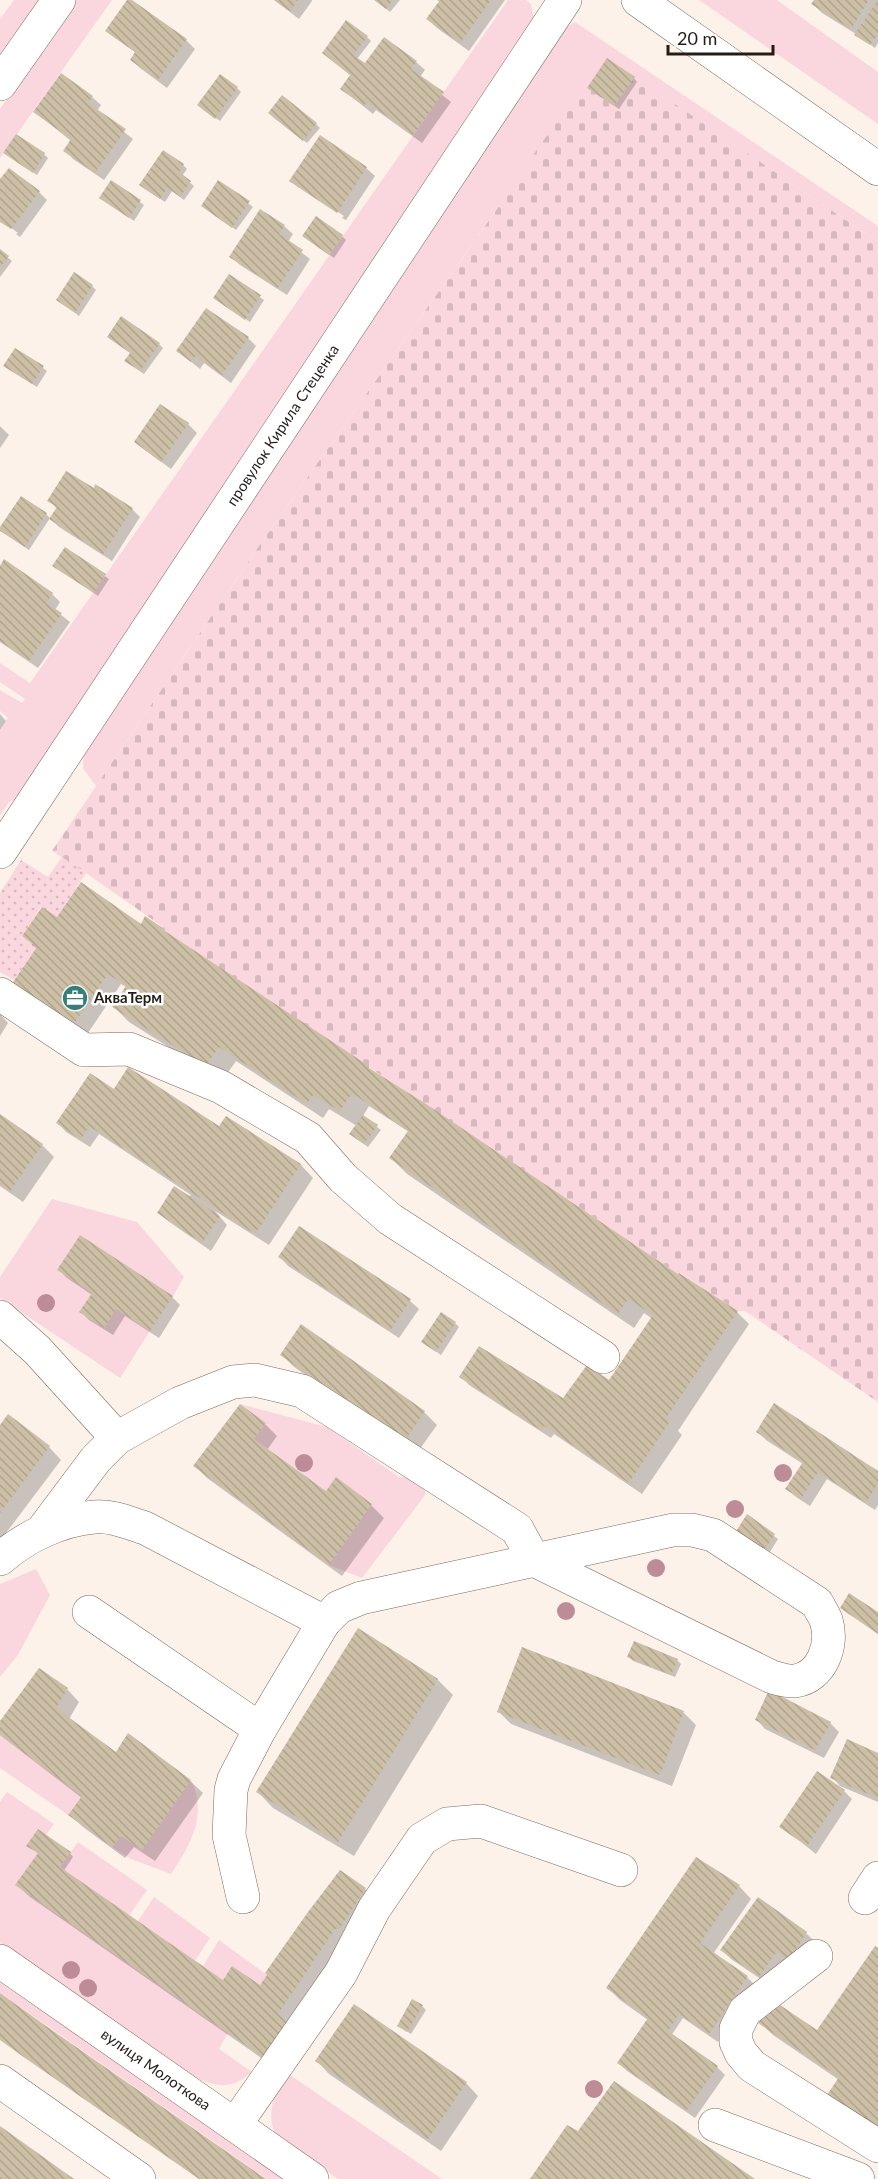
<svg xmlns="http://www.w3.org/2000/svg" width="878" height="2179" viewBox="0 0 878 2179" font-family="Lato,sans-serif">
  <defs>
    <pattern id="cemetery-stones" width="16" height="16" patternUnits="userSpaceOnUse" patternTransform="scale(1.5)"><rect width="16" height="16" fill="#fad7de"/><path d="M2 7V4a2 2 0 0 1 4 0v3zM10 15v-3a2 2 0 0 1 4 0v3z" fill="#d6b8be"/></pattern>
    <pattern id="park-dots" width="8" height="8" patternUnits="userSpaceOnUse" patternTransform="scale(1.5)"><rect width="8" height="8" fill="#fad7de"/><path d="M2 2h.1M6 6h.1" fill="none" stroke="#d6b8be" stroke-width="1.8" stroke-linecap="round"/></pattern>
    <pattern id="building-back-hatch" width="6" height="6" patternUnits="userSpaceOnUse" patternTransform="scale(1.5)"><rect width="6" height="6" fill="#ccbfa6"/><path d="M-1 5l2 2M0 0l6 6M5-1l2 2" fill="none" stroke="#afa48e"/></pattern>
  </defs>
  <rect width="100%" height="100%" fill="#fcf2ea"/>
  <g fill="#fad7de">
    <path d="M14 0H46L0 69V19Z"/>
    <path d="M76 0H112L0 158V109Z"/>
    <path d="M508 0H526L531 4 534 19 17 799 9 802 0 815V730L8 718 0 711V690L22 703 25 699 0 682V663L30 683Z"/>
    <path d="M699 0H777L878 72V124Z"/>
    <path d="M575 22 878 226V242L634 77 614 106 506 193 502 202 259 546 96 786 83 768 84 748 560 32Z"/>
    <path d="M52 1199 137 1222 184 1277 173 1296 57 1270 92 1293 79 1312 104 1328 116 1309 150 1331 120 1378 0 1298V1277Z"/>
    <path d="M240 1404 327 1427 399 1477 419 1478 426 1494 362 1578 329 1565 372 1504 336 1478 326 1491 254 1439 266 1423Z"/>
    <path d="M36 1569 50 1595 18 1655 0 1677V1584Z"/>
    <path d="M0 1735 82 1796 68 1815 0 1768Z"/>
    <path d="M191 1780C208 1815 191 1844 171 1874L131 1859 112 1847 121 1836 142 1850Z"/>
    <path d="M7 1792 54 1824 46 1835 27 1846 38 1853 16 1885 228 2033 219 2049 252 2072C230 2091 217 2087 192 2076L0 1943V1802Z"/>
    <path d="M78 1842 147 1890 129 1916 60 1867Z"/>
    <path d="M154 1897 210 1938 195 1961 138 1921Z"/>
    <path d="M219 1940 267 1975 260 1985 232 1967 223 1980 203 1966Z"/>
    <path d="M0 1982 285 2179H267L0 1993Z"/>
    <path d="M287 2073 442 2179H338L276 2136C265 2110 275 2095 287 2073Z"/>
  </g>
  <path fill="url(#cemetery-stones)" d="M635 77 878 242V1402L745 1311H738L680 1273 678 1274C507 1158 334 1045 162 929L163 927 86 873 52 851 259 546 502 202 506 193 583 85 614 106Z"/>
  <path fill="url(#park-dots)" d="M62 857 86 873 57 917 41 907 22 936 37 947 14 980 0 972V893L21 860 48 877Z"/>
  <g fill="#0003">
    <path d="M129 0 186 40 195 49 167 88 140 68 132 60 136 53 107 30Z"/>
    <path d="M274 0H312V1L299 19Z"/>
    <path d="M375 0H400L390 12Z"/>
    <path d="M437 0H505L469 51 437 28 428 19 440 2Z"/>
    <path d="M816 0H878V43L875 48 856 34 822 13 813 4Z"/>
    <path d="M367 37 371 41 357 59 365 65 416 62 425 70 420 77 451 102 422 143 376 110 373 114 342 89 352 75 324 53Z"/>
    <path d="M634 78 637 82 619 109 593 91Z"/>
    <path d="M237 88 241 92 220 121 203 109Z"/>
    <path d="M92 97 101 105 97 111 133 139 104 180 73 159 65 150 71 141 35 112Z"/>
    <path d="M273 117 316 124 320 128 307 143Z"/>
    <path d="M5 153 44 154 48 158 37 175Z"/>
    <path d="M183 165 187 169 182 176 194 186 184 200 172 191 165 202 145 189Z"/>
    <path d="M366 168 375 176 346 220 342 218 344 216 299 186V188L291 181Z"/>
    <path d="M0 182 39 192 47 200 20 237 16 234 18 233 0 220Z"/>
    <path d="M112 182 144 205 134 221 105 201Z"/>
    <path d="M219 182 253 207 236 230 202 206Z"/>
    <path d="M260 211 284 226 293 234 288 242 310 259 287 295 240 265 231 257Z"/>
    <path d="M304 236H342L346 240 334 258Z"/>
    <path d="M0 251 12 261 0 277Z"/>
    <path d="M229 276 264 300 250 322 219 301Z"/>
    <path d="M92 286 96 290 79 316 58 300Z"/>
    <path d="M248 338 256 346 231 383 204 363 200 369 178 351Z"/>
    <path d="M159 344 163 348 144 374 130 364 131 354Z"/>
    <path d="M43 368 47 371 37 387 9 369Z"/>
    <path d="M161 406 188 424 197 433 171 469 145 450Z"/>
    <path d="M0 426 9 435 0 448Z"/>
    <path d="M49 500 132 509 140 517 112 561 59 527 51 519 57 509Z"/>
    <path d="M46 514 50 518 29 550 4 533Z"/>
    <path d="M66 549 109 579 98 596 54 566Z"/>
    <path d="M0 568 52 594 60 602 55 610 70 622 38 668 0 642Z"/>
    <path d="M0 714 6 721 0 730Z"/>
    <path d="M58 920 162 929 168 935 679 1276 737 1312 749 1324 678 1431 682 1435 642 1494 554 1434 551 1438 469 1385 461 1376 562 1399 610 1382 651 1318 644 1313 634 1328 407 1174 391 1158 409 1132 369 1106 363 1116 381 1130 368 1147 355 1138 357 1126 329 1109 323 1118 236 1061 222 1081 129 1022 114 1007 126 987 121 984 86 1036 25 997 37 949 24 936Z"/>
    <path d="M0 1014 8 1023 0 1036Z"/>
    <path d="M113 1090 220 1128 226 1118 301 1165 313 1178 269 1245 215 1211 227 1225 211 1251 168 1221 159 1213 191 1195 99 1134 90 1147 66 1132 58 1123Z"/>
    <path d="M0 1116 42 1145 54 1157 23 1202 0 1186Z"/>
    <path d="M299 1228 410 1301 419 1309 399 1338 288 1266 280 1257Z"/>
    <path d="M59 1270 172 1297 180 1305 159 1338 125 1316 113 1335 89 1320 81 1312 92 1295 67 1278Z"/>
    <path d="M455 1323 459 1327 441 1355 423 1342Z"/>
    <path d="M301 1326 424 1412 437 1425 417 1453 294 1367 282 1355Z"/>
    <path d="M8 1416 49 1447 61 1460 0 1541V1427Z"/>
    <path d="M265 1424 277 1436 267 1450 326 1493 336 1480 371 1505 384 1518 342 1576 207 1478 195 1466Z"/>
    <path d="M758 1432 878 1473V1505L875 1510 827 1479 810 1506 796 1497 787 1489 803 1464 766 1440Z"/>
    <path d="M748 1516 778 1539 768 1555Z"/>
    <path d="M523 1649 684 1713 696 1725 672 1786 511 1724 499 1712Z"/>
    <path d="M629 1657 677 1660 681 1664 675 1677 633 1661Z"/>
    <path d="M438 1680 453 1695 354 1856 273 1808 258 1792Z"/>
    <path d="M67 1689 79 1702 69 1719 116 1754 190 1781 203 1793 155 1861 134 1847 125 1858 83 1827 70 1815 82 1798 0 1735V1723Z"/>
    <path d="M757 1720 830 1723 839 1732 824 1758 765 1729Z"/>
    <path d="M878 1755V1802L840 1786 832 1777Z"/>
    <path d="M844 1791 852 1799 816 1854 781 1826Z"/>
    <path d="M28 1846 70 1853 73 1857 63 1872 223 1982 260 1988 365 1889 377 1901 280 2071 30 1897 17 1885 39 1854Z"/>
    <path d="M739 1886 751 1899 713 1954 747 1977 756 1986 718 2042 683 2018 671 2036 717 2067 725 2075 695 2118 627 2071 619 2063 648 2020 620 2000 608 1988Z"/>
    <path d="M758 1900 806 1933 815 1942 798 1966 786 1958 768 1984 731 1959 722 1950Z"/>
    <path d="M878 1950 839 2080 773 2035 760 2023 818 2032Z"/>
    <path d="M422 2006 426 2010 411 2034 403 2029Z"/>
    <path d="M317 2061 466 2083 478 2096 441 2151 329 2074Z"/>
  </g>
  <g fill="url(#building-back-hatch)">
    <path d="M127 0H132L187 39 158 80 130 60 135 52 105 31Z"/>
    <path d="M274 0H298L290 11Z"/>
    <path d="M374 0H393L386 9Z"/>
    <path d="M440 0H491L460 43 426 19Z"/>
    <path d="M814 0H869L851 29 811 4Z"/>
    <path d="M878 0V34L870 45 854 35Z"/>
    <path d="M346 20 368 36 353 55 365 63 384 37 417 61 411 69 444 92 413 135 367 102 364 106 340 89 350 75 322 53Z"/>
    <path d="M607 58 635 77 614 106 587 88Z"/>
    <path d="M61 73 93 96 88 103 126 129 95 173 63 151 71 139 33 112Z"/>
    <path d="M220 74 238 87 215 119 197 105Z"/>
    <path d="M282 95 317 123 303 141 268 113Z"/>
    <path d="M16 134 45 153 33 173 3 153Z"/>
    <path d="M320 135 367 167 337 213 289 181Z"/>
    <path d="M163 150 184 164 179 172 191 181 180 197 168 188 160 199 139 185Z"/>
    <path d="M9 168 40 191 11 229 0 222V179Z"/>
    <path d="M111 180 141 200 129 218 99 198Z"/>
    <path d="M218 180 250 201 232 228 201 206Z"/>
    <path d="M260 209 285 225 279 234 303 250 278 288 229 257Z"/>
    <path d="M316 216 343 235 329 255 302 236Z"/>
    <path d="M0 249 9 256 0 268Z"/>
    <path d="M74 272 93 285 75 313 56 300Z"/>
    <path d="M229 274 261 295 245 320 213 298Z"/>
    <path d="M206 308 249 337 222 375 195 356 191 362 176 351Z"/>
    <path d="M121 316 160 343 140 371 124 361 130 353 107 337Z"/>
    <path d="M15 348 44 366 32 384 3 366Z"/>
    <path d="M160 404 189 423 161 462 134 442Z"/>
    <path d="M66 471 94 488 95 484 133 508 103 554 49 519 57 507 47 501Z"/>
    <path d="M21 496 47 513 25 547 0 531V527Z"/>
    <path d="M65 547 106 574 94 593 52 566Z"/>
    <path d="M4 559 53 593 46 603 62 613 29 661 0 641V566Z"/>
    <path d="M81 882 141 924 145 916 163 928 162 929 369 1066V1068L426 1104 678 1274 679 1273 738 1311 666 1418 670 1421 629 1483 544 1426 542 1431 459 1377 479 1346 563 1398 587 1365 609 1380 653 1315 628 1299 618 1314 389 1158 408 1131 352 1093 340 1111 313 1095 307 1104 219 1047 206 1066 112 1007 126 986 108 974 73 1025 11 985 37 947 22 936 42 907 57 917Z"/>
    <path d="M128 1067 219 1126 226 1116 301 1164 256 1233 252 1232 89 1126 81 1140 56 1123 90 1073 114 1089Z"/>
    <path d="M0 1114 43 1144 10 1191 0 1184Z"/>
    <path d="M363 1115 378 1125 364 1144 349 1134Z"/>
    <path d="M174 1186 220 1216 202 1243 157 1213Z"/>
    <path d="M299 1226 411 1299 390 1331 278 1257Z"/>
    <path d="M80 1235 173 1296 150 1331 116 1309 104 1328 79 1312 92 1293 57 1270Z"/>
    <path d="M441 1312 456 1322 436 1352 421 1342Z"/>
    <path d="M301 1324 425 1411 404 1442 280 1355Z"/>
    <path d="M774 1403 878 1471V1483L866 1503 818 1472 801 1499 785 1489 803 1462 756 1432Z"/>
    <path d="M240 1404 266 1423 254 1439 326 1491 336 1477 372 1504 329 1565 193 1466Z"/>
    <path d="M8 1414 50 1446 0 1513V1425Z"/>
    <path d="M747 1514 775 1534 763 1552 735 1533Z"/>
    <path d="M849 1593 878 1612V1634L840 1608Z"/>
    <path d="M358 1628 438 1679 338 1842 256 1792Z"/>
    <path d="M634 1641 678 1659 671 1675 627 1657Z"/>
    <path d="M522 1647 684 1711 660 1775 497 1712Z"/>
    <path d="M39 1668 68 1688 56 1708 116 1752 128 1733 191 1780 142 1850 121 1836 112 1847 68 1815 82 1796 0 1735V1721Z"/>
    <path d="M769 1690 831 1722 815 1750 755 1720Z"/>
    <path d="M847 1739 878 1753V1798L830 1778Z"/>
    <path d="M817 1771 845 1790 807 1846 779 1827Z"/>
    <path d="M38 1829 71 1852 60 1867 223 1980 232 1966 260 1985 267 1975 265 1973 308 1912 340 1870 366 1888 340 1928 335 1929 278 2014 290 2024 267 2060 15 1885 38 1853 26 1846Z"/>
    <path d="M696 1857 740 1885 700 1943 748 1976 709 2034 679 2014 668 2031 718 2066 686 2111 617 2063 648 2018 606 1988Z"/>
    <path d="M758 1897 807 1932 789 1959 777 1951 759 1977 720 1950Z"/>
    <path d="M875 1946 878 1948V2137L823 2101 839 2077 758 2023 774 2001 817 2030Z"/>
    <path d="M0 1993 46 2026 266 2179H199L25 2058 0 2040Z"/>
    <path d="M412 1999 423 2005 407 2032 397 2026Z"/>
    <path d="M354 2004 467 2082 428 2139 315 2061Z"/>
    <path d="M614 2081 755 2179H530L567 2125 578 2131Z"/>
    <path d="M0 2126 74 2179H0Z"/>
  </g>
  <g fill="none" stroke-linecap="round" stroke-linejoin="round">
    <g stroke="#7f695a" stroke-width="34">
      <g id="minor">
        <path d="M0 84 59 0"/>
        <path id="s1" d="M0 852 565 0"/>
        <path d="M0 994 84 1050 129 1049 221 1087 308 1138 343 1178 390 1219 603 1357"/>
        <path d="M0 1317 37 1350 117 1438"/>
        <path d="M0 1559C25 1537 60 1520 94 1517 111 1515 129 1523 145 1528L324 1622 339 1607 361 1598 673 1530H692L713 1535 817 1603C820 1609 824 1615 826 1620 834 1645 822 1677 795 1681 788 1682 779 1679 772 1677L534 1560 517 1529 302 1391 255 1380 233 1382 180 1403 117 1438 96 1459 42 1531"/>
        <path d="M89 1612 260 1729"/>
        <path d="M243 1897 229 1835 231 1790 234 1779 260 1729 324 1622"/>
        <path d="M865 1898 878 1878"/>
        <path d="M816 1956 745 2011 736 2029V2042L741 2053 752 2066 878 2146"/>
        <path id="s2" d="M0 1961 312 2179"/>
        <path d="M0 2081 139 2179"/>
        <path d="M235 2125 341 1973 374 1909 422 1839 447 1824 481 1821 621 1870"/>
        <path d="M715 2125 858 2179"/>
      </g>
    </g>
    <g stroke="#7f695a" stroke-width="34">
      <path id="major" d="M638 0 878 169"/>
    </g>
    <use href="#minor" stroke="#fff" stroke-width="33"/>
    <use href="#major" stroke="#fff" stroke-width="33"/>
  </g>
  <g fill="#bd8c96">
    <circle cx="46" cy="1303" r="9"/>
    <circle cx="304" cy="1463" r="9"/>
    <circle cx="783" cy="1473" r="9"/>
    <circle cx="735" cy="1509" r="9"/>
    <circle cx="656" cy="1568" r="9"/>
    <circle cx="566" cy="1611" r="9"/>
    <circle cx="71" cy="1970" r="9"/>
    <circle cx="88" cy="1988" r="9"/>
    <circle cx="594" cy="2089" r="9"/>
  </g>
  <defs>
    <g id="office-disc" transform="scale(1.35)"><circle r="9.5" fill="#367e7a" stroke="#fff"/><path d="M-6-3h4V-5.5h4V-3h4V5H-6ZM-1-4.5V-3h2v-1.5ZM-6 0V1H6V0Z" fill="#fff"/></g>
  </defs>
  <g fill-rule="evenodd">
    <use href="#office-disc" x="75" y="998"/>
  </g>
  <g text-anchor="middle" stroke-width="5" stroke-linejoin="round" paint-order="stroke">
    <g font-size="15" fill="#251c16" stroke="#fff">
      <text dy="5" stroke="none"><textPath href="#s1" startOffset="512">провулок Кирила Стеценка</textPath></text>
      <text dy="5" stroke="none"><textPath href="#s2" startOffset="190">вулиця Молоткова</textPath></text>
    </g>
    <g font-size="15" font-weight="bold" fill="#251c16" stroke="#fff" text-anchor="start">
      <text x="94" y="1003">АкваТерм</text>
    </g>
  </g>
  <path d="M668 45v9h105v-9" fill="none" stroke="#251c16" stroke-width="3"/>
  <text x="677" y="45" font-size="18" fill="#251c16" stroke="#ffffff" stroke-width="4.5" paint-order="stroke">20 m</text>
</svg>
